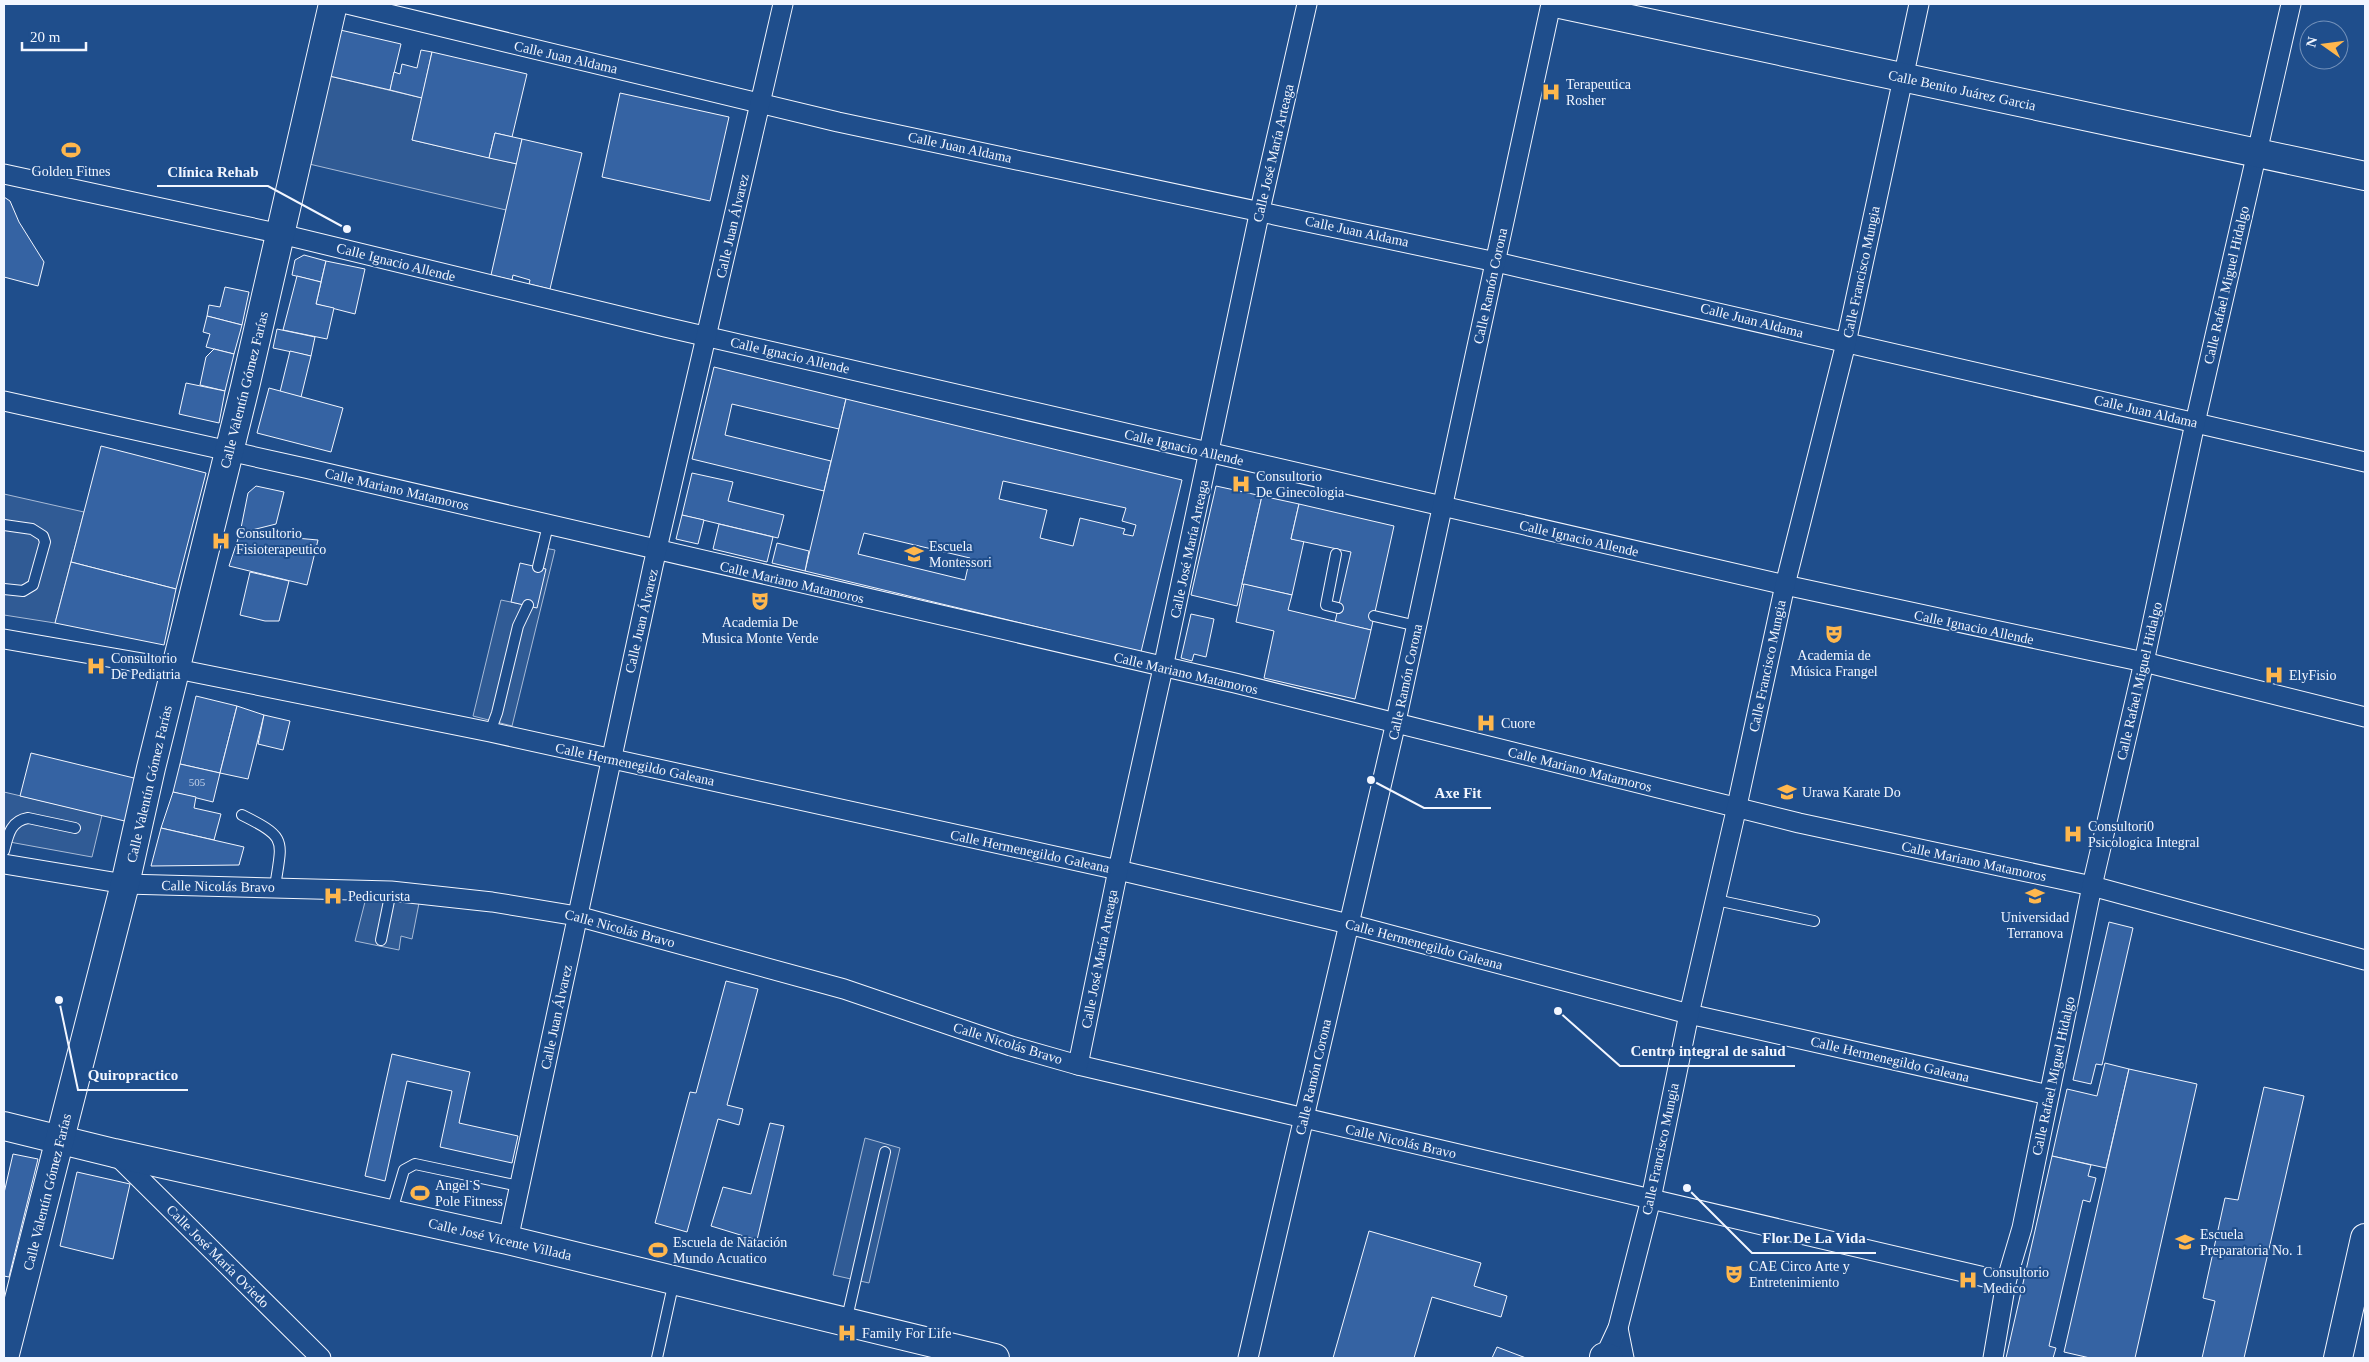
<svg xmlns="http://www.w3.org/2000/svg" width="2369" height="1362" viewBox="0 0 2369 1362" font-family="'Times New Roman',serif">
  <rect width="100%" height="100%" fill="#1f4e8c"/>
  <g fill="#305b95" stroke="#a8bbd7">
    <path d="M325 75 422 98 412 140 517 164 506 210 305 163Z"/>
    <path d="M4 494 84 512 55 623 4 615Z"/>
    <path d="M539 547 555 550 512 726 473 716 501 600 525 605Z"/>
    <path d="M4 792 102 815 92 857 4 841Z"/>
    <path d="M367 894 420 898 412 939 401 936 399 950 355 941Z"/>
    <path d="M865 1138 900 1148 869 1283 833 1275Z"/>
  </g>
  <g fill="#3563a3" stroke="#f2f6ff" fill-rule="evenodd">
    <path d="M336 29 401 44 390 90 325 75Z"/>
    <path d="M421 50 432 52 422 98 390 90 394 72 400 74 402 64 417 68Z"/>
    <path d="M432 52 527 74 512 137 495 133 489 158 412 140Z"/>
    <path d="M620 93 729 117 710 201 602 177Z"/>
    <path d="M495 133 522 139 517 164 489 158Z"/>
    <path d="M522 139 582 153 550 289 529 284 530 280 513 275 512 280 491 275Z"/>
    <path d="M4 197 10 201 19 222 44 262 38 286 4 277Z"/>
    <path d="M304 255 326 261 321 282 292 275 295 260Z"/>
    <path d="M326 261 365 269 355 314 316 304Z"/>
    <path d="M297 276 321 282 316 304 334 308 327 339 283 330Z"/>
    <path d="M225 287 249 292 242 325 207 316 209 305 220 307Z"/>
    <path d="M207 316 242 325 234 354 206 347 210 334 203 332Z"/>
    <path d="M277 329 315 337 311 356 273 348Z"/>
    <path d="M214 349 234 354 225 391 200 385 206 357Z"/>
    <path d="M290 351 311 356 301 397 280 392Z"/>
    <path d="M714 367 846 399 839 429 732 404 725 435 831 461 824 491 692 459Z"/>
    <path d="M186 383 225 391 219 423 179 414Z"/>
    <path d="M269 388 343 408 331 452 257 433Z"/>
    <path d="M846 399 1182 480 1141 652 805 571ZM1003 481 1126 508 1122 521 1136 525 1133 536 1123 534 1125 529 1080 518 1073 546 1040 538 1047 510 999 499ZM864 533 970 558 965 580 858 554Z"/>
    <path d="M101 446 206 473 176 589 71 562Z"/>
    <path d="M692 473 733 482 728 501 784 515 778 538 682 515Z"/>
    <path d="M256 486 284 492 276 524 240 533 248 493Z"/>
    <path d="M1216 486 1262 496 1237 606 1191 595Z"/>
    <path d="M1262 496 1299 504 1291 539 1304 541 1292 595 1242 584Z"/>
    <path d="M1299 504 1394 526 1371 630 1335 622 1351 552 1291 539Z"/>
    <path d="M682 515 704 520 698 544 676 539Z"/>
    <path d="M719 524 773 537 767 562 713 549Z"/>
    <path d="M240 533 318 540 307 585 229 566Z"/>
    <path d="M777 543 809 551 805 571 772 563Z"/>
    <path d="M71 562 176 589 164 645 55 623Z"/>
    <path d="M520 563 546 569 537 608 511 602Z"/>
    <path d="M250 572 289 581 279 621H265L240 615Z"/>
    <path d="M1244 584 1292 595 1288 610 1371 630 1355 699 1264 678 1274 631 1236 622Z"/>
    <path d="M1191 614 1214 619 1206 657 1194 654 1192 661 1181 658Z"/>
    <path d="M196 696 237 706 220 773 180 764Z"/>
    <path d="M237 706 264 715 248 779 220 773Z"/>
    <path d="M264 715 290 721 283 750 258 744Z"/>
    <path d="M31 753 138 779 133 823 20 796Z"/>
    <path d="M180 764 220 773 213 802 173 792Z"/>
    <path d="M173 792 196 797 194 808 221 814 214 840 161 828Z"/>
    <path d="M161 828 244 847 239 865 151 866Z"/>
    <path d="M2109 922 2133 928 2102 1065 2096 1064 2091 1084 2073 1080Z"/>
    <path d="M726 981 758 989 727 1105 743 1109 739 1125 718 1119 687 1232 655 1223 690 1092 696 1093Z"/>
    <path d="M392 1054 470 1072 459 1123 518 1136 512 1163 440 1147 452 1091 407 1081 385 1181 365 1176Z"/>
    <path d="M2105 1063 2129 1069 2106 1168 2052 1156 2067 1089 2097 1096Z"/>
    <path d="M2129 1069 2197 1084 2135 1358H2090L2064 1352Z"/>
    <path d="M2264 1087 2304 1096 2244 1358H2202L2215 1301 2203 1298 2225 1198 2238 1200Z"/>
    <path d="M770 1123 784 1126 757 1240 711 1226 723 1187 751 1194Z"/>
    <path d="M13 1154 38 1159 9 1277 4 1276V1193Z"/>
    <path d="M2052 1156 2091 1165 2088 1176 2096 1178 2090 1202 2083 1200 2049 1346 2056 1348 2053 1358H2006Z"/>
    <path d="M77 1172 130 1184 113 1259 60 1246Z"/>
    <path d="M1369 1231 1481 1263 1474 1286 1507 1296 1501 1317 1432 1297 1414 1358H1333Z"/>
    <path d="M1497 1347 1526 1358H1492Z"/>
  </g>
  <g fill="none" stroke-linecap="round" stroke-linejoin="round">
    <g stroke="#f2f6ff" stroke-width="12">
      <g id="lane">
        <path d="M4 525 32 529 43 536 45 542 33 585 23 591 4 589"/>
        <path d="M1336 554 1326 605 1338 608"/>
        <path d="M538 567 548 525"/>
        <path d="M1374 616 1417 626"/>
        <path d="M490 732 497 713 518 626 528 605"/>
        <path d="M242 815C288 838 282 839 275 887"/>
        <path d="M4 851C8 836 10 821 28 818L75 828"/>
        <path d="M1716 900 1814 921"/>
        <path d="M381 940 391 891"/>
        <path d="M391 1214 404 1170 415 1164 519 1186"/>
        <path d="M846 1322 885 1152"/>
        <path d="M657 1358 674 1281"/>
      </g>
    </g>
    <g stroke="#f2f6ff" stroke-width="21">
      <g id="street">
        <path d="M347 4 838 122 1496 262 2365 462"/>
        <path d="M4 174 281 234 665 327 1785 585 2144 662 2365 717"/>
        <path d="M4 401 305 468 1235 683 1799 823 2092 886 2365 960"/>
        <path d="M4 639 177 669 490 732 1118 870 1349 924 1689 1014 2049 1095"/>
        <path d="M4 864 125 884 391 891 492 902 577 916 844 989 1011 1046 1078 1065 2006 1282"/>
        <path d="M1078 1065 1118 870 1163 668 1260 210 1307 4"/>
        <path d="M115 1154 321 1358"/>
        <path d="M508 1240 653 566 783 4"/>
        <path d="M1618 1328 1624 1358"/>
        <path d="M1248 1358 1393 735 1551 4"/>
        <path d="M1604 1358 1618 1328 1651 1199 1689 1014 1735 815 1785 585 1846 343 1919 4"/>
        <path d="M1993 1358 2006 1282 2022 1228 2092 886 2144 662 2195 423 2291 4"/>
      </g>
    </g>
    <g stroke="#f2f6ff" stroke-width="30">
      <g id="secondary">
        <path d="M1560 4 2365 176"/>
        <path d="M4 1126 114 1153 508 1240 995 1358"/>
        <path d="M1604 1357 1609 1358"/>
        <path d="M4 1358 125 884 151 768 245 387 333 4"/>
        <path d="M2338 1358 2365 1238"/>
      </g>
    </g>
    <use href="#lane" stroke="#1f4e8c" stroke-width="10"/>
    <use href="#street" stroke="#1f4e8c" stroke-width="19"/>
    <use href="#secondary" stroke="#1f4e8c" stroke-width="28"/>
  </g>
  <defs>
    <g id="hospital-bare" transform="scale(1.5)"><path d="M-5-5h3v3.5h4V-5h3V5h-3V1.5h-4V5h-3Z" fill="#ffb74d" stroke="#1f4e8c" stroke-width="2.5" paint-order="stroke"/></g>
    <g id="stadium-bare" transform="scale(1.5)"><path d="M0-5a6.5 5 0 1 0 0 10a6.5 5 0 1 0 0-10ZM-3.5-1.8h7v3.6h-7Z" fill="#ffb74d" stroke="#1f4e8c" stroke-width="2.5" paint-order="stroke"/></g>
    <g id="school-bare" transform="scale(1.5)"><path d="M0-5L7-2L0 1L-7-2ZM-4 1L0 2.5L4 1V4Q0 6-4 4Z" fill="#ffb74d" stroke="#1f4e8c" stroke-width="2.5" paint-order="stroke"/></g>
    <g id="theatre-bare" transform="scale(1.5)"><path d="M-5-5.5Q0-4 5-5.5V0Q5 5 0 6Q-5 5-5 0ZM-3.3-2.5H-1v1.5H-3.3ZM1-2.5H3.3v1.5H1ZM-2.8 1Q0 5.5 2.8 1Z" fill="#ffb74d" stroke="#1f4e8c" stroke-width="2.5" paint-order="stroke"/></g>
  </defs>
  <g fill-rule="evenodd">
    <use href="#hospital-bare" x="1551" y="92"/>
    <use href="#stadium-bare" x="71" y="150"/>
    <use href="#hospital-bare" x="1241" y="484"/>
    <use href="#hospital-bare" x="221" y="541"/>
    <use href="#school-bare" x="914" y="554"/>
    <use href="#theatre-bare" x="760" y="601"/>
    <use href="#theatre-bare" x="1834" y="634"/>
    <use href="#hospital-bare" x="96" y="666"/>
    <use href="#hospital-bare" x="2274" y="675"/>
    <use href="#hospital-bare" x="1486" y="723"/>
    <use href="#school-bare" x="1787" y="792"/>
    <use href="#hospital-bare" x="2073" y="834"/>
    <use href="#hospital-bare" x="333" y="896"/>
    <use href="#school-bare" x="2035" y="896"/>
    <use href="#stadium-bare" x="420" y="1193"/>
    <use href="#school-bare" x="2185" y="1242"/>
    <use href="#stadium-bare" x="658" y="1250"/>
    <use href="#theatre-bare" x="1734" y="1274"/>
    <use href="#hospital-bare" x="1968" y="1280"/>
    <use href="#hospital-bare" x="847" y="1333"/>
  </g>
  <g text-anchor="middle" stroke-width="4" stroke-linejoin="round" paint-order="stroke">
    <g font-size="11" fill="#c3d1e8">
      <text x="197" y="786">505</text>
    </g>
    <g font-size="14" fill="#f2f6ff" stroke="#1f4e8c">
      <text transform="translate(566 57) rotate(13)" y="5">Calle Juan Aldama</text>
      <text transform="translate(1962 90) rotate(12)" y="5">Calle Benito Juárez Garcia</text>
      <text transform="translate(960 147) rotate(12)" y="5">Calle Juan Aldama</text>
      <text transform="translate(1273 153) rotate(-77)" y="5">Calle José María Arteaga</text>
      <text transform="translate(732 226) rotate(-77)" y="5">Calle Juan Álvarez</text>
      <text transform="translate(1357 231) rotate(12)" y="5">Calle Juan Aldama</text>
      <text transform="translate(396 262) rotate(14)" y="5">Calle Ignacio Allende</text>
      <text transform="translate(1861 272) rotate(-78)" y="5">Calle Francisco Mungia</text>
      <text transform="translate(2226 285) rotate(-77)" y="5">Calle Rafael Miguel Hidalgo</text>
      <text transform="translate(1490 286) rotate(-78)" y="5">Calle Ramón Corona</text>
      <text transform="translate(1752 320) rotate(14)" y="5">Calle Juan Aldama</text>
      <text transform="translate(790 355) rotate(13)" y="5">Calle Ignacio Allende</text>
      <text transform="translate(244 390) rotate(-76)" y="5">Calle Valentín Gómez Farías</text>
      <text transform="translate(2146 411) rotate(13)" y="5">Calle Juan Aldama</text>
      <text transform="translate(1184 447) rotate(13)" y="5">Calle Ignacio Allende</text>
      <text transform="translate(397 489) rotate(13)" y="5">Calle Mariano Matamoros</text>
      <text transform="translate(1579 538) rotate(13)" y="5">Calle Ignacio Allende</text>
      <text transform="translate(1189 549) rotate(-78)" y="5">Calle José María Arteaga</text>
      <text transform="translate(792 582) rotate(13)" y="5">Calle Mariano Matamoros</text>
      <text transform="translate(641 621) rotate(-77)" y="5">Calle Juan Álvarez</text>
      <text transform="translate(1974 627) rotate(12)" y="5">Calle Ignacio Allende</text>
      <text transform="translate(1767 666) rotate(-78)" y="5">Calle Francisco Mungia</text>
      <text transform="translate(1186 673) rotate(13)" y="5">Calle Mariano Matamoros</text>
      <text transform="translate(2139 681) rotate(-77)" y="5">Calle Rafael Miguel Hidalgo</text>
      <text transform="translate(1405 682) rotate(-78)" y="5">Calle Ramón Corona</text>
      <text transform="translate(635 764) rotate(12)" y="5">Calle Hermenegildo Galeana</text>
      <text transform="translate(1580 769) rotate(14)" y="5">Calle Mariano Matamoros</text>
      <text transform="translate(149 784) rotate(-77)" y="5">Calle Valentín Gómez Farías</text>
      <text transform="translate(1030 851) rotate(12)" y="5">Calle Hermenegildo Galeana</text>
      <text transform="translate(1974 861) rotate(12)" y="5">Calle Mariano Matamoros</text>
      <text transform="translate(218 886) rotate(1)" y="5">Calle Nicolás Bravo</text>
      <text transform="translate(620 928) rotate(15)" y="5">Calle Nicolás Bravo</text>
      <text transform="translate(1424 944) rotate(15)" y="5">Calle Hermenegildo Galeana</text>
      <text transform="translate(1099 959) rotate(-79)" y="5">Calle José María Arteaga</text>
      <text transform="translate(556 1017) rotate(-78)" y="5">Calle Juan Álvarez</text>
      <text transform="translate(1008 1043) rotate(17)" y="5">Calle Nicolás Bravo</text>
      <text transform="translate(1890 1059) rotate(13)" y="5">Calle Hermenegildo Galeana</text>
      <text transform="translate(2053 1076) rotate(-78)" y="5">Calle Rafael Miguel Hidalgo</text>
      <text transform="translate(1313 1077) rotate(-77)" y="5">Calle Ramón Corona</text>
      <text transform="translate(1401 1141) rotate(13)" y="5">Calle Nicolás Bravo</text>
      <text transform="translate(1660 1149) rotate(-78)" y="5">Calle Francisco Mungia</text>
      <text transform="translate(47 1192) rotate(-76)" y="5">Calle Valentín Gómez Farías</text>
      <text transform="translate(500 1239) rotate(13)" y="5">Calle José Vicente Villada</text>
      <text transform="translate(218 1256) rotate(45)" y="5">Calle José María Oviedo</text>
    </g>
    <g font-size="14" fill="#f2f6ff" stroke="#1f4e8c" text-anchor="start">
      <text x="1566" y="89">Terapeutica<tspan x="1566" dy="16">Rosher</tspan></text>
      <text x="71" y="176" text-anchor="middle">Golden Fitnes</text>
      <text x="1256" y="481">Consultorio<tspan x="1256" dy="16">De Ginecologia</tspan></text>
      <text x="236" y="538">Consultorio<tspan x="236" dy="16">Fisioterapeutico</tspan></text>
      <text x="929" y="551">Escuela<tspan x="929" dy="16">Montessori</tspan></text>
      <text x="760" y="627" text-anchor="middle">Academia De<tspan x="760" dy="16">Musica Monte Verde</tspan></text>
      <text x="1834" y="660" text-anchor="middle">Academia de<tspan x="1834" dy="16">Música Frangel</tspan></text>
      <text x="111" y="663">Consultorio<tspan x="111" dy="16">De Pediatria</tspan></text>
      <text x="2289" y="680">ElyFisio</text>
      <text x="1501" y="728">Cuore</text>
      <text x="1802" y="797">Urawa Karate Do</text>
      <text x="2088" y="831">Consultori0<tspan x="2088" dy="16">Psicologica Integral</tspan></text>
      <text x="348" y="901">Pedicurista</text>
      <text x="2035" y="922" text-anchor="middle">Universidad<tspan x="2035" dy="16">Terranova</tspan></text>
      <text x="435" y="1190">Angel S<tspan x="435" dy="16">Pole Fitness</tspan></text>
      <text x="2200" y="1239">Escuela<tspan x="2200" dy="16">Preparatoria No. 1</tspan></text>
      <text x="673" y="1247">Escuela de Natación<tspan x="673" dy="16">Mundo Acuatico</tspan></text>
      <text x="1749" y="1271">CAE Circo Arte y<tspan x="1749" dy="16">Entretenimiento</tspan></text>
      <text x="1983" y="1277">Consultorio<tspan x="1983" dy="16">Medico</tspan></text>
      <text x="862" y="1338">Family For Life</text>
    </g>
  </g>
  <path fill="none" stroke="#f2f6ff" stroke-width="2" d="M347 229L268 186H157M1371 780L1424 808H1491M1558 1011L1620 1066H1795M59 1000L78 1090H188M1687 1188L1752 1253H1876"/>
  <g fill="#f2f6ff" stroke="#1f4e8c" stroke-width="2">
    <circle cx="347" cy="229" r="5"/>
    <circle cx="1371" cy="780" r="5"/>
    <circle cx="1558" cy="1011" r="5"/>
    <circle cx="59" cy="1000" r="5"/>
    <circle cx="1687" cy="1188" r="5"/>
  </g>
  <g font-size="15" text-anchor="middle" font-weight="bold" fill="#f2f6ff" stroke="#1f4e8c" stroke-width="4" stroke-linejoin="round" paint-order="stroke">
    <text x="213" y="177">Clínica Rehab</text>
    <text x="1458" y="798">Axe Fit</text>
    <text x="1708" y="1056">Centro integral de salud</text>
    <text x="133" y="1080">Quiropractico</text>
    <text x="1814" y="1243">Flor De La Vida</text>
  </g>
  <rect width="2369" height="1362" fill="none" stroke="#f2f6ff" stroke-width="10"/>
  <g transform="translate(2324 45) rotate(284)"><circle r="24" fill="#1f4e8c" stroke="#7391ba"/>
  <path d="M0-4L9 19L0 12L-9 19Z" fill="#ffb74d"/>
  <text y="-8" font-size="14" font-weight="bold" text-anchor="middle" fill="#f2f6ff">N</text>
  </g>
  <path d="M22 42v8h64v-8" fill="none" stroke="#f2f6ff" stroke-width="2.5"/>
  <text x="30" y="42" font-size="15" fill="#f2f6ff" stroke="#1f4e8c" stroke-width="4" paint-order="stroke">20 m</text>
</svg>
